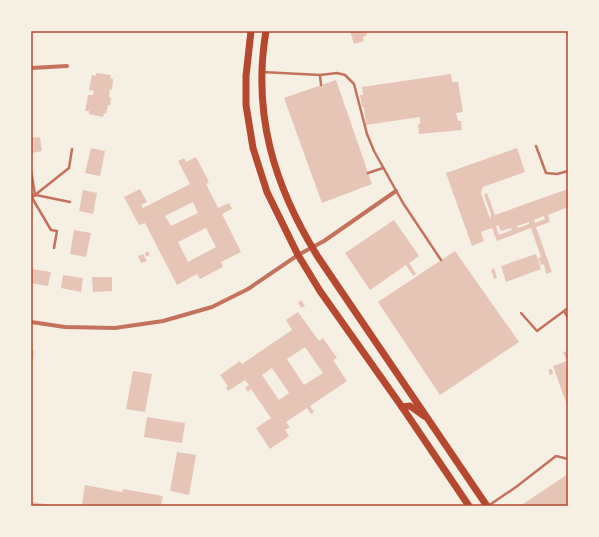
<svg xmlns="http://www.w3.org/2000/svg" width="599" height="537" viewBox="0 0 599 537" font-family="Quicksand,sans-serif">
  <rect width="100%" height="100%" fill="#f6efe4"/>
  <g fill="#e6c5b7" fill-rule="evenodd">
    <path d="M350 31H366L367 35 363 37 364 41 354 44Z"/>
    <path d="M96 73 111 75 110 78 113 79 112 90 110 89 109 97 111 98 110 105H108L106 114 104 113 103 117 89 114V111H85L88 95H93L94 91 89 90 92 75 96 76Z"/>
    <path d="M451 74 452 82H458L463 112 456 113 458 121H461L462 130 419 134 418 124H420V117L366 125 364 107H362L360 95H363L362 87Z"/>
    <path d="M336 80 372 184 322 203 284 98Z"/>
    <path d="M40 137 42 151 31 153V138Z"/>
    <path d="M91 148 105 151 100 176 85 173Z"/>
    <path d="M517 148 525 172 483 187 481 193 490 219 491 215 484 194 487 193 495 215 568 189V207L548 215 550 222 536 227 552 272 546 274 544 264 541 265 538 258 541 257 531 228 497 241 492 228 481 232 484 241 472 246 446 173ZM544 216 545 219 535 223 534 220ZM529 222V224L518 228 517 226ZM498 225 501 231 511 228 512 230 499 235 496 226Z"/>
    <path d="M196 157 209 182 206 184 218 208 229 203 232 209 222 214 241 252 221 262 223 267 200 279 197 274 177 285 145 223 139 225 124 197 140 189 147 202 141 205 143 208 190 184 178 161 184 158 186 162ZM193 202 198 213 171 226 165 216ZM206 228 216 247 188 262 178 242Z"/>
    <path d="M83 190 97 193 93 214 79 211Z"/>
    <path d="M394 220 419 256 409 263 416 274 413 276 406 265 370 290 345 253Z"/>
    <path d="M74 230 91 233 86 257 70 254Z"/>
    <path d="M148 251 150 255 146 257 145 253Z"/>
    <path d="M455 251 519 342 440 395 378 302Z"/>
    <path d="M143 254 147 261 141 263 138 256Z"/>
    <path d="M536 254 541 269 506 282 501 266Z"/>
    <path d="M494 268 497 278 494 279 491 270Z"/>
    <path d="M31 269 51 272 48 286 31 283Z"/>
    <path d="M63 275 83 278 81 292 61 288Z"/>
    <path d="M92 277H112V291L93 292Z"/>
    <path d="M301 300 305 306 301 308 298 303Z"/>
    <path d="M298 312 319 341 323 338 337 358 333 360 347 381 310 406 314 412 311 414 307 408 286 422 290 427 285 430 289 436 270 449 256 428 271 418 251 389 248 392 245 388 249 385 245 380 228 391 226 388 228 386 220 375 240 361 242 364 292 330 286 320ZM305 347 323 373 304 385 287 359ZM272 368 289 393 279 400 262 375Z"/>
    <path d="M31 350 34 351 32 366H31Z"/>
    <path d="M568 351V408L553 366 567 361 563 352Z"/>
    <path d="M552 369 553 374 550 375 548 370Z"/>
    <path d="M133 371 152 374 145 412 126 409Z"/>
    <path d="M147 417 185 423 182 443 144 437Z"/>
    <path d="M177 452 196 455 189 495 170 491Z"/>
    <path d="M568 474V506H520Z"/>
    <path d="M85 485 122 492 123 489 163 496 161 506H92L82 504Z"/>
    <path d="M32 502 52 505V506H32Z"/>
  </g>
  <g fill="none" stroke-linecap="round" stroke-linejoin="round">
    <g stroke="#c5725c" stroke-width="2.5">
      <path d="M567 31 568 34"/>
      <path d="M262 72 320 75 337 73 345 75 354 84 367 134 374 151 403 203 441 260"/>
      <path d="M320 75 321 85"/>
      <path d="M536 146 546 173 557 174 568 171"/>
      <path d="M31 170 35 195"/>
      <path d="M368 173 383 168"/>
      <path d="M35 195 69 168 72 149"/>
      <path d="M36 195 70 202"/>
      <path d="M31 196 51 230 57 231 54 248"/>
      <path d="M568 308 564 311 568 318"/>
      <path d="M521 313 537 331 564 311"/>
      <path d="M488 506 516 487 556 456 568 459"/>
    </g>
    <g stroke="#c5725c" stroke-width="4">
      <path d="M31 68 67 66"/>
      <path d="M31 196 35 195"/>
      <path d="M31 322 65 327 115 328 163 321 212 307 248 289 298 255 324 241 396 191"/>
    </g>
    <g stroke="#b5482f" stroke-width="7">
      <path d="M251 31 246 76V105L253 148 267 192 298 255 320 291 402 407 469 506"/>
      <path d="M266 31C252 114 274 186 318 257L487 506"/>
      <path d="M402 407 410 406 424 416"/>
    </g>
  </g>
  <rect width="599" height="537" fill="none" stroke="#f6efe4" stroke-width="64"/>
  <rect x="32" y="32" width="535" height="473" fill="none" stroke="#b5482f" stroke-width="1.5"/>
</svg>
